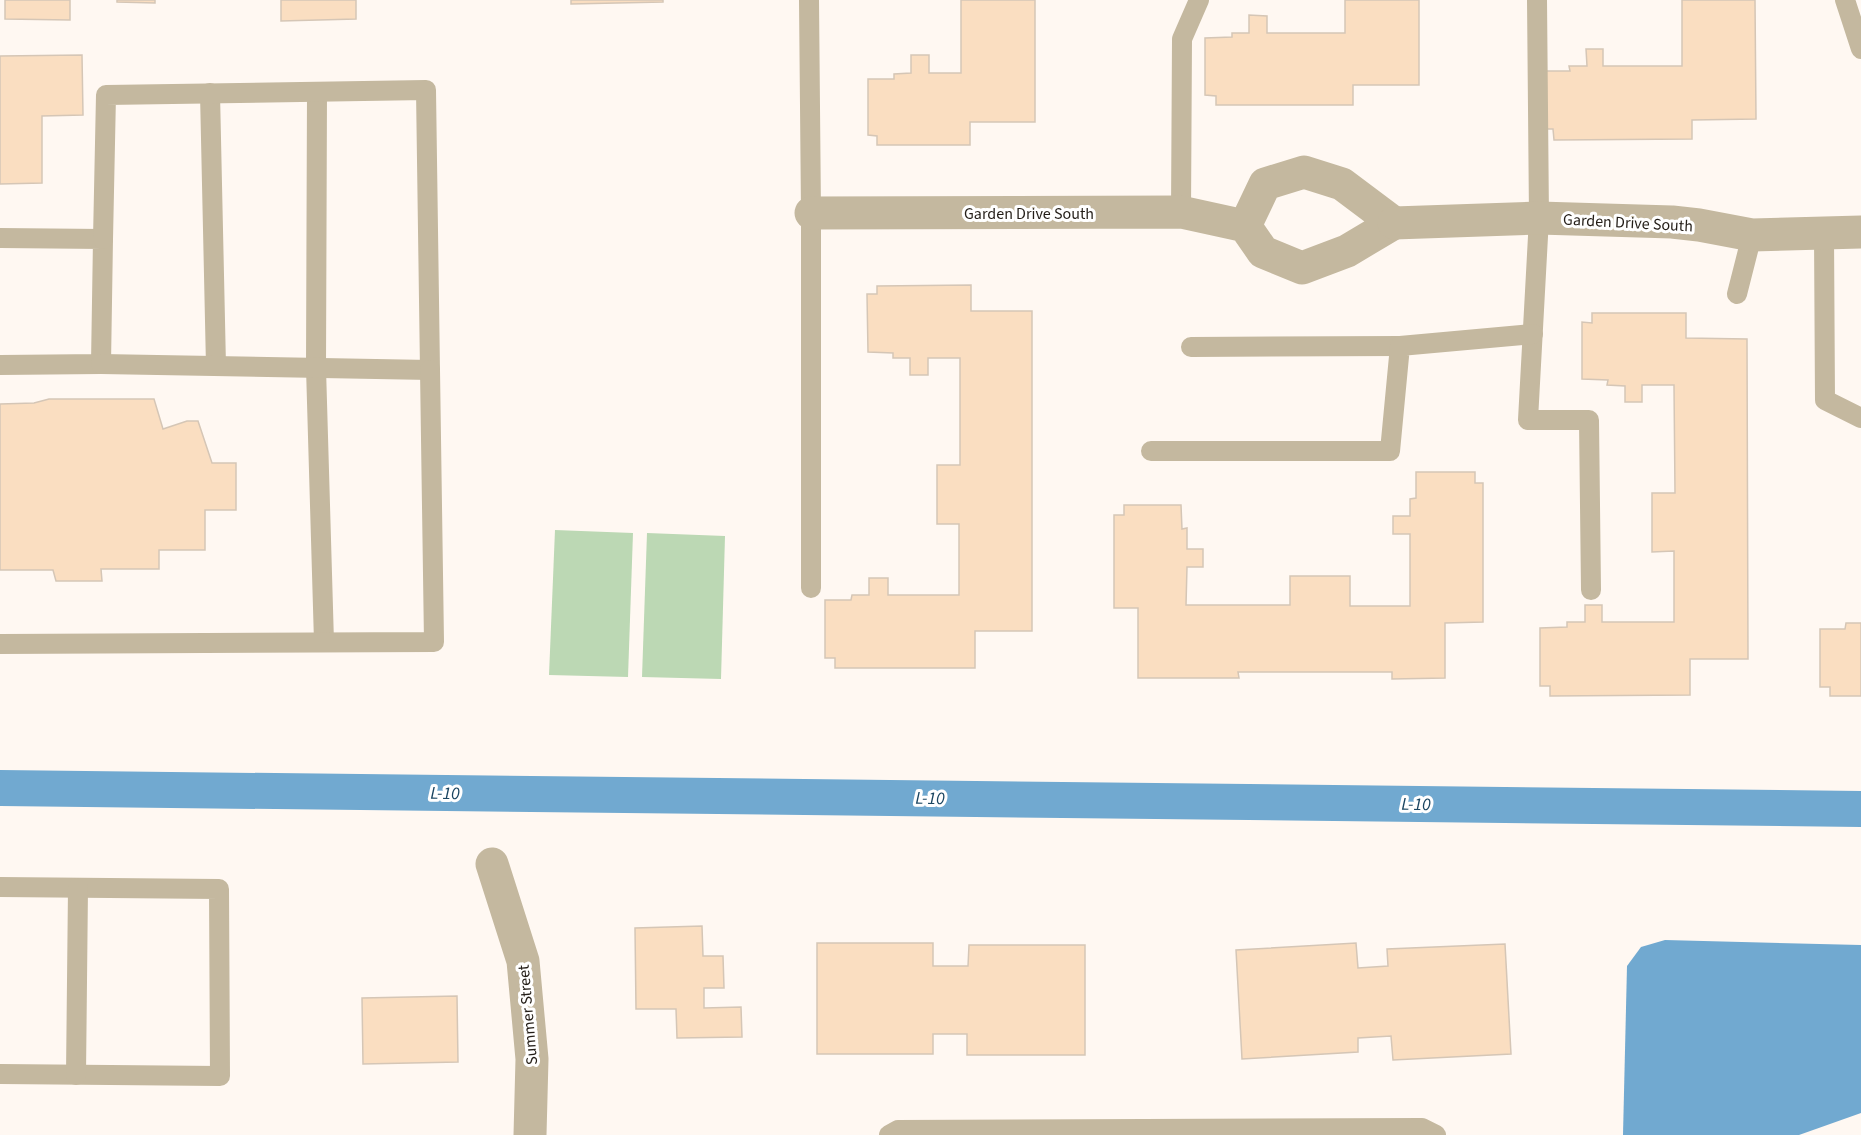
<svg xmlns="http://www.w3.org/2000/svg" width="1861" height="1135" viewBox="0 0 1861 1135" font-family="'Source Sans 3',sans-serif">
  <rect width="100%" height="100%" fill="#fff8f2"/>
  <g fill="#bcd8b4">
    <path d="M555 530 633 533 628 677 549 675Z"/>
    <path d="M647 533 725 536 721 679 642 677Z"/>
  </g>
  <path fill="#71a9d0" d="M1665 940 1861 945V1113L1799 1135H1623L1627 966 1641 947Z"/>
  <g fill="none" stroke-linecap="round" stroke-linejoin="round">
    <path stroke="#71a9d0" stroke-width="36" d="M0 788 1861 809"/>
  </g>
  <g fill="#fadec1" stroke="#d5c6b6" stroke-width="1.5">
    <path d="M5 0H70V20L5 19Z"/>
    <path d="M117 0H155V3L117 2Z"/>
    <path d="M281 0H356V19L281 21Z"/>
    <path d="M571 0H663V2L571 4Z"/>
    <path d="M961 0H1035V122H970V145H877V136L868 135V79H894V74L911 73V55H929V73H961Z"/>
    <path d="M1345 0H1419V85H1353V105H1216V96L1205 95V38L1232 37V33H1249V15L1267 16V33H1345Z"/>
    <path d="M1682 0H1755L1756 119 1692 120V139L1554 140 1553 129H1543V71H1570L1569 66H1587L1586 49H1603V66H1682Z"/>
    <path d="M82 55 83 115 42 116V183L0 184V56Z"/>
    <path d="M971 285V311H1032V631H975V668H835V658H825V600H851L852 595H869V578H888V595H959V524H937V465H960V358H928V375H910V358H893V353L868 352 867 294H877V286Z"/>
    <path d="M1592 313H1686V338L1747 339 1748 659H1690V695L1550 696V686H1540V628L1567 627V622H1585V605H1602V622H1674V551L1652 552V493H1675L1674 385H1642V402H1625V386L1607 385 1608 380 1582 379V322L1592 323Z"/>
    <path d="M49 399H154L163 429 187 421H198L212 463H236V510H205V550H159V569H101L102 581H56L53 570H0V404L34 403Z"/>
    <path d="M1416 472H1475V483H1483V622L1445 623V678L1392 679V672H1238L1239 678H1138V608H1114V515H1124V505H1181L1182 529 1187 528V549H1203V567H1187L1186 605H1290V576H1350V606H1410V534H1393V516H1410V499L1416 498Z"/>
    <path d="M1846 623H1861V696H1830V687H1820V629H1845Z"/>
    <path d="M702 926 703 956H723L724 988H704V1008L741 1007 742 1037 677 1038 676 1009H636L635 928Z"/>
    <path d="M817 943H933V966H968L969 945H1085V1055H967V1034H933V1054H817Z"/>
    <path d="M1356 943 1358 968 1388 966 1387 949 1505 944 1511 1054 1393 1060 1391 1036 1358 1038V1052L1242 1059 1236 950Z"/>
    <path d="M457 996 458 1062 363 1064 362 998Z"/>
  </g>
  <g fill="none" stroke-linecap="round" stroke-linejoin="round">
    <g stroke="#c4b89f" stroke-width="20">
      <path d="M809 0 811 213V588"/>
      <path d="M1537 0 1539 218 1528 420H1589L1591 590"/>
      <path d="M1845 0 1861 49"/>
      <path d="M317 92 316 368 324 642"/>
      <path d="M210 93 216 366"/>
      <path d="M1181 212 1182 39 1199 0"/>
      <path d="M1824 234 1825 400 1861 418"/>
      <path d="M0 238 103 239 101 364 0 365"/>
      <path d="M1737 294 1752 235"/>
      <path d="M1191 347 1400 346"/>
      <path d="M101 364 430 370 426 90 106 95 103 239"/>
      <path d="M1151 451H1390L1400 346 1533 334"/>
      <path d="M0 644 434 642 430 370"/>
      <path d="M0 887 219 889 220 1076 0 1074"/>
      <path d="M76 1075 78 888"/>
      <path d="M889 1135 898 1130 1422 1128 1436 1135"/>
    </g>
    <g stroke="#c4b89f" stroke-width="33">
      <path d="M811 213 1181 212 1245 226 1263 252 1302 268 1347 251 1394 223 1342 184 1304 172 1265 184 1245 226"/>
      <path d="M1394 223 1539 218 1672 222 1699 225 1752 235 1861 232"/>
      <path d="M492 864 523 961 532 1059 530 1135"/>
    </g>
  </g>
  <g text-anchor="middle" stroke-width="6" stroke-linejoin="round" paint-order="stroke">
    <g font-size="16" fill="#231d17" stroke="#fff">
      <text x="1029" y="219">Garden Drive South</text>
      <text transform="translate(1628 222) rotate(3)" y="6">Garden Drive South</text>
      <text transform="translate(527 1015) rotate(-95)" y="6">Summer Street</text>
    </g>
    <g font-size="18" font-style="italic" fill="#1a4561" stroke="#fff">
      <text transform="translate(445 793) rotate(1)" y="6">L-10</text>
      <text transform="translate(930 798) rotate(1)" y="6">L-10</text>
      <text transform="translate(1416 804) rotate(1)" y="6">L-10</text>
    </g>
  </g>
</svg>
